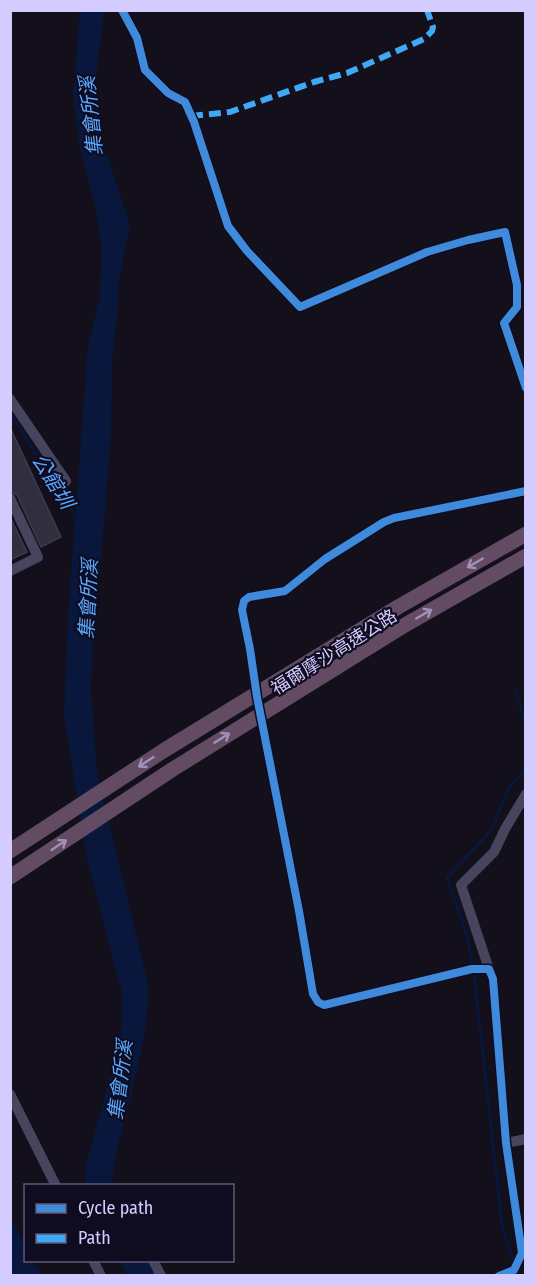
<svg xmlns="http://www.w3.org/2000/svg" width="536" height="1286" viewBox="0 0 536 1286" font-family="'Fira Sans Condensed','Noto Sans TC',sans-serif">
  <rect width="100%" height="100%" fill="#13101c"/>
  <g fill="#08173b">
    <path d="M80 11H104L94 91 102 141 128 218 130 226 118 286V305L112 364 111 438 104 525 93 643 91 690 97 773 148 984C150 1032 134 1080 123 1126 119 1140 111 1173 113 1186L87 1185 85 1168 121 1038 122 993 87 860 64 717 68 616 88 344 100 297 101 243 96 209 80 149 73 94Z"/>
    <path d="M11 1218 25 1246 26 1260 33 1261 42 1275H11Z"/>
    <path d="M120 1261H149L157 1275H127Z"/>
  </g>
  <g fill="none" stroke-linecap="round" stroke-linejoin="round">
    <g stroke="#08173b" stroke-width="3">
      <path d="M10 414 68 502 77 522"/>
      <path d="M516 691 526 727"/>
      <path d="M514 1264 502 1225 475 983 468 939 447 878 492 829 509 787 526 769"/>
      <path d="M516 1270 520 1276"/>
    </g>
  </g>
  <g fill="#312e3e" stroke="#3f3a50" stroke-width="1.5">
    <path d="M10 427 61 537 41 547 17 495 10 491Z"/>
    <path d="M10 517 27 552 10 560Z"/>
  </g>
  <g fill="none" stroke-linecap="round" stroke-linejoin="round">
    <path stroke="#302c3e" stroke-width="10" stroke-dasharray="10 5" stroke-linecap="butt" d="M257 697 267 747"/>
    <g stroke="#47445d" stroke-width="10">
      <path d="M122 10 137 38 145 70 168 93 185 102 194 122 228 226 247 251 300 307 427 252 468 240 505 232 517 285V307L504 323 526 388"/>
      <path d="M10 399 66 481"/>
      <path d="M10 498 38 557 10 571"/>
      <path d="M257 697 250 649 242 610 244 601 249 597 285 591 325 559 384 522 394 518 526 491"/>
      <path d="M267 747 299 911 313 994 318 1002 324 1005 472 969H489L493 979 506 1143 522 1253 514 1270 499 1276"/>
      <path d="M489 969 461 885 494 852 505 829 526 794"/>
      <path d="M10 1094 56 1186"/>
      <path d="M506 1143 526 1139"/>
      <path d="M93 1260 101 1276"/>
      <path d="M153 1260 161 1276"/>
    </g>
    <g stroke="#624b63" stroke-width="15">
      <path d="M10 851 163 751 398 607 526 534"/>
      <path d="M10 877 173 769 405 625 526 556"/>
    </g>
    <path stroke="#3fa9f5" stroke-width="6" stroke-dasharray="12 6" stroke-linecap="butt" d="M191 116 230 112 314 82 347 73 424 39 432 31 433 27 427 10"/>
    <g stroke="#100c20" stroke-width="11">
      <g id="cycleway">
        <path d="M122 10 137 38 145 70 168 93 185 102 194 122 228 226 247 251 300 307 427 252 468 240 505 232 517 285V307L504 323 526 388"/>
        <path d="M499 1276 514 1270 522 1253 506 1143 493 979 489 969H472L324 1005 318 1002 313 994 299 911 257 697 250 649 242 610 244 601 249 597 285 591 325 559 384 522 394 518 526 491"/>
      </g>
    </g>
    <use href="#cycleway" stroke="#408adc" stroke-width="8"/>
  </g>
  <defs><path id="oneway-shaft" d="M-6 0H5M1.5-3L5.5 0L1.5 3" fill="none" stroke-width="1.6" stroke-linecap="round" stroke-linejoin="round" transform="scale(1.5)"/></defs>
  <g stroke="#a191b9">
    <use href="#oneway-shaft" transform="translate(475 563) rotate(150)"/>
    <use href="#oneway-shaft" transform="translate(424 614) rotate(-30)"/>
    <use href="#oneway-shaft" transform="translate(222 738) rotate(-32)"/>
    <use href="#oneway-shaft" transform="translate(146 762) rotate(147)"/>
    <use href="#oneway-shaft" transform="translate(59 845) rotate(-34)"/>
  </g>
  <g text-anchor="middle" stroke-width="4.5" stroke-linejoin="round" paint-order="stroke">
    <g font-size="18" fill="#d4cbff" stroke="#100c20">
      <text transform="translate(334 652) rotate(-32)" y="6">福爾摩沙高速公路</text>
    </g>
    <g font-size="20" font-style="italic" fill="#59a8ff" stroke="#100c20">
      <text transform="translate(91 116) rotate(-96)" y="7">集會所溪</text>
      <text transform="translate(53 481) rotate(58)" y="7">公館圳</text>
      <text transform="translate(88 599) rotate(-87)" y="7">集會所溪</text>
      <text transform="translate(120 1080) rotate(-83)" y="7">集會所溪</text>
    </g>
  </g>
  <rect width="536" height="1286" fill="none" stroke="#d4cbff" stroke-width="24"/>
  <rect x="24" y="1184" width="210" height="78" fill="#100c20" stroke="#5e5879" stroke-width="1.5"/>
  <rect x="36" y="1204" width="30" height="9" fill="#408adc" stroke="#5e5879" stroke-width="1.5"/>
  <text x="78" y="1214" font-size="18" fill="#d4cbff">Cycle path</text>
  <rect x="36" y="1234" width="30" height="9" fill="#3fa9f5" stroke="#5e5879" stroke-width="1.5"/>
  <text x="78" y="1244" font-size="18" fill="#d4cbff">Path</text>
</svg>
